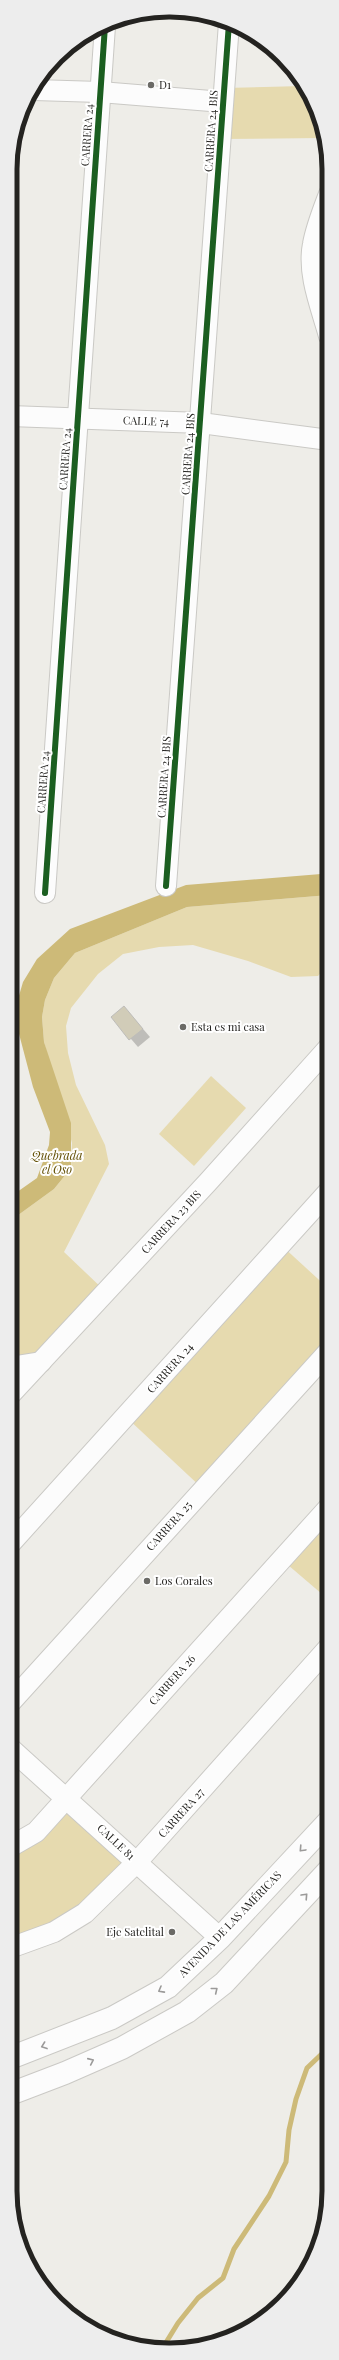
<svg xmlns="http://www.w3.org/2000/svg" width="339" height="2360" viewBox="0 0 339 2360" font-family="'Playfair Display',serif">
  <rect width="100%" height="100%" fill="#eeede8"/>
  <g fill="#e6daaf">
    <path d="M303 86 313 99 322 138 220 139 224 88Z"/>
    <path d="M329 895V964L318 976 291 977 248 961 193 945 159 947 123 954 98 974 71 1008 66 1026 68 1053 76 1085 105 1145 109 1164 64 1252 106 1292 52 1349 10 1367V1221L54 1189 71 1168 72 1143 44 1042 42 1017 45 1000 54 978 75 953 187 907Z"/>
    <path d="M211 1076 246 1108 194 1166 159 1134Z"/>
    <path d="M281 1245 329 1289V1351L203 1489 126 1417Z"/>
    <path d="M329 1507V1600L281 1559Z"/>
    <path d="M67 1797 137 1862 85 1913 10 1948V1847Z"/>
  </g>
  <path fill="#cdba78" d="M329 868V895L187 907 75 953 54 978 45 1000 42 1017 44 1042 71 1123V1168L54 1189 10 1221V1197L37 1178 49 1145 50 1132 33 1087 18 1030V999L23 982 37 959 70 929 186 885 321 874Z"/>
  <path fill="#0003" d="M124 1007 150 1037 138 1047 112 1017Z"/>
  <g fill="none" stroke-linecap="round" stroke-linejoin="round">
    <path stroke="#cdba78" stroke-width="5" d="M162 2349 178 2323 198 2298 223 2278 234 2249 269 2196 286 2162 289 2130 296 2099 307 2068 329 2047"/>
  </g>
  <path fill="#d1ccb8" stroke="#bebdba" d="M124 1006 143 1029 129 1040 111 1017Z"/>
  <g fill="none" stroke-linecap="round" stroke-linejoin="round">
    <g stroke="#cac9c5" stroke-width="22">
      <g id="minor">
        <path d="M34 90 100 92 223 102"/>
        <path d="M329 194C323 210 316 227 313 244 307 274 321 307 329 336"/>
        <path d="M10 416 201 423 329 440"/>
        <path d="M166 886 229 23"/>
        <path d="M45 893 105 26"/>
        <path d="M10 1367 41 1362"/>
        <path d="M10 1395 208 1182 329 1047"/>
        <path d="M10 1544 329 1191"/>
        <path d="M10 1703 329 1351"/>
        <path d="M10 1748 220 1938"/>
        <path d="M10 1847 36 1832 329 1507"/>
        <path d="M10 1948 54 1932 85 1913 137 1862 329 1647"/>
      </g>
    </g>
    <g stroke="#cac9c5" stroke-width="24">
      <g id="major">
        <path d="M10 2058 112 2018 168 1987 220 1938 329 1821"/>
        <path d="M10 2094 65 2073 122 2048 187 2012 224 1983 329 1870"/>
      </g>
    </g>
    <use href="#minor" stroke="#fcfcfc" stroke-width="20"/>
    <use href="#major" stroke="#fcfcfc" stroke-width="22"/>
    <g stroke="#fff" stroke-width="8">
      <g id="cycleway">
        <path d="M166 886 229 23"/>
        <path d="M45 893 105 26"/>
      </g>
    </g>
    <use href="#cycleway" stroke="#1b5e20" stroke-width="6"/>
  </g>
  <defs><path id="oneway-chevron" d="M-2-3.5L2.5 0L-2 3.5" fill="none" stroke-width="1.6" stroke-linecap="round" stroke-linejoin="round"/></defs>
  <g stroke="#9b9a99">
    <use href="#oneway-chevron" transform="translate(302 1849) rotate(133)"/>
    <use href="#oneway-chevron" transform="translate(305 1896) rotate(-47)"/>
    <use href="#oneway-chevron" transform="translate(161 1990) rotate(151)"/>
    <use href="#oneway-chevron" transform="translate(215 1990) rotate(-39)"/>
    <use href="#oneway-chevron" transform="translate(44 2046) rotate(160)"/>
    <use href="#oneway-chevron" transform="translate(91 2061) rotate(-24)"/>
  </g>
  <g fill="#6b6a66" stroke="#fff" stroke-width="1.5">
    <circle cx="151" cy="85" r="4"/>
    <circle cx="183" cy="1027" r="4"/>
    <circle cx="147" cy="1581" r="4"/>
    <circle cx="172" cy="1932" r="4"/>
  </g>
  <g text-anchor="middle" stroke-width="4" stroke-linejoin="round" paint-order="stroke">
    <g font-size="11" fill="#242320" stroke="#fff" text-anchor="start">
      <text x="159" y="89">D1</text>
      <text x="191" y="1031">Esta es mi casa</text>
      <text x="155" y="1585">Los Corales</text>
      <text x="164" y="1936" text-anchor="end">Eje Satelital</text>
    </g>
    <g font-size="11" fill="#242320" stroke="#fff">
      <text transform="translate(211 131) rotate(-86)" y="4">CARRERA 24 BIS</text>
      <text transform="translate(87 135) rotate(-86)" y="4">CARRERA 24</text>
      <text transform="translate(146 421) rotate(2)" y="4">CALLE 74</text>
      <text transform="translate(188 454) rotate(-86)" y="4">CARRERA 24 BIS</text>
      <text transform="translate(65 459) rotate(-86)" y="4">CARRERA 24</text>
      <text transform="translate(164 777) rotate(-86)" y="4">CARRERA 24 BIS</text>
      <text transform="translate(43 782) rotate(-86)" y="4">CARRERA 24</text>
      <text transform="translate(171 1222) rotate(-47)" y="4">CARRERA 23 BIS</text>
      <text transform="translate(170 1368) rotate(-48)" y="4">CARRERA 24</text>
      <text transform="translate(169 1526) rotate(-48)" y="4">CARRERA 25</text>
      <text transform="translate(172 1680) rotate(-48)" y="4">CARRERA 26</text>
      <text transform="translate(181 1813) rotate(-48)" y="4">CARRERA 27</text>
      <text transform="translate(116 1842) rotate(43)" y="4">CALLE 81</text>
      <text transform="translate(230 1924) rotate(-46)" y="4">AVENIDA DE LAS AMÉRICAS</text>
    </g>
    <g font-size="12" font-style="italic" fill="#645107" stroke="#fff">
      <text x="57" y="1160">Quebrada<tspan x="57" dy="14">el Oso</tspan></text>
    </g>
  </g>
  <path d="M0 0H339V2360H0ZM169 17H170A152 152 0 0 1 322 169V2191A152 152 0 0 1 170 2343H169A152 152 0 0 1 17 2191V169A152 152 0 0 1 169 17Z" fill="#ededed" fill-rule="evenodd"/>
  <path fill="none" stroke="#242320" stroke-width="5" d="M169 17H170A152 152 0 0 1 322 169V2191A152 152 0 0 1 170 2343H169A152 152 0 0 1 17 2191V169A152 152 0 0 1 169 17Z"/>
</svg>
